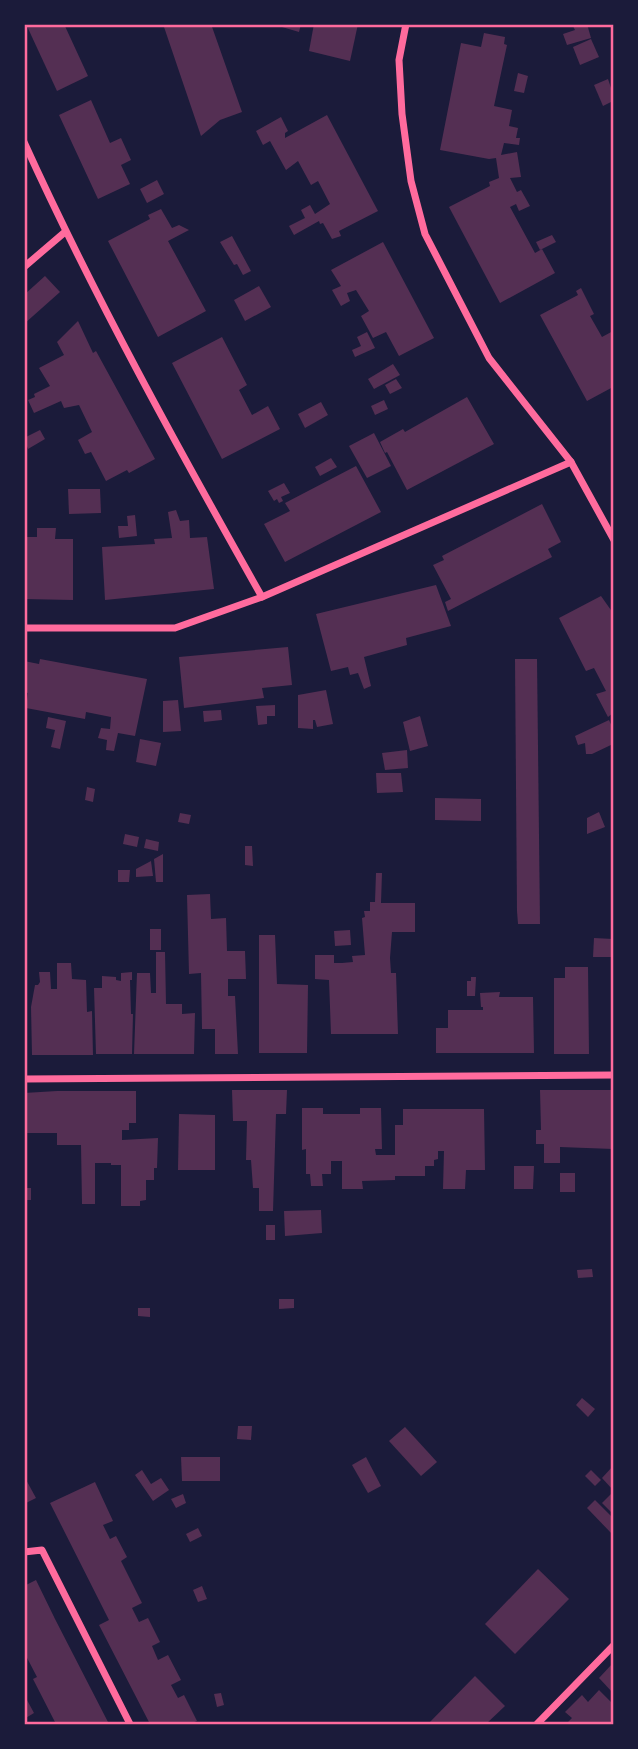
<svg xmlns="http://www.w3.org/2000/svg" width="638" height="1749" viewBox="0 0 638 1749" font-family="Merriweather,serif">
  <rect width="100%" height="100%" fill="#1b1b3a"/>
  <g fill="#542f53">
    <path d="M26 24H64L88 76 57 91Z"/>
    <path d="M163 24H211L242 112 220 120 201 136Z"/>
    <path d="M283 24H301L299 32 282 27Z"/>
    <path d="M314 24H358L350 61 309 51Z"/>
    <path d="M572 24H587L591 38 567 45 563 34 575 30Z"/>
    <path d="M484 33 505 37 504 44 507 45 494 106 512 110 509 126 518 128 516 138H520L519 145 504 143 501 155 517 152 521 177 510 178 517 192 521 190 530 206 519 211 516 204 510 207 535 253 542 249 555 273 500 303 449 207 490 186 489 182 499 178 496 158 489 159 440 150 461 43 481 47Z"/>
    <path d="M591 39 599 57 580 65 573 47Z"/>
    <path d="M518 73 528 76 524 93 514 91Z"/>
    <path d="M608 79 613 94V101L603 106 594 85Z"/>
    <path d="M91 100 110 143 121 138 131 160 121 165 130 184 98 199 59 115Z"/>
    <path d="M327 115 378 211 339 231 341 236 332 239 323 223 320 224 319 221 294 235 289 226 305 218 301 210 310 205 315 214 330 204 318 181 311 185 298 161 286 170 270 141 263 145 256 131 281 117 288 131 285 133V138Z"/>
    <path d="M157 180 164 194 147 203 140 189Z"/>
    <path d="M161 209 172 228 179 225 189 230 168 241 206 311 158 337 108 241 150 219 148 215Z"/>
    <path d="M552 235 556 242 540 250 536 242Z"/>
    <path d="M232 236 251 271 243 275 237 264 234 265 220 242Z"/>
    <path d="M383 242 434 338 399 356 386 332 373 338 361 316 369 311 356 290 347 293 350 301 341 306 332 290 341 286 331 270Z"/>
    <path d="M45 276 60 292 24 324V295Z"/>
    <path d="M259 286 271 307 245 321 234 300Z"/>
    <path d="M581 288 594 314 590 316 602 337 613 331V387L587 401 540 315 578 295 576 291Z"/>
    <path d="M78 321 93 353 96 351 155 459 129 473 127 470 106 481 91 452 85 454 78 440 92 432 79 405 64 408 61 401 34 413 28 400 35 397 34 394 50 386 39 368 64 355 57 342Z"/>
    <path d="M367 332 375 348 355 357 352 350 361 346 357 337Z"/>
    <path d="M222 337 247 385 239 390 252 415 268 406 280 429 222 459 172 363Z"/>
    <path d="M393 364 400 375 374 389 368 379Z"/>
    <path d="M396 379 402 388 390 394 385 385Z"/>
    <path d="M467 397 494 444 407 490 387 452 385 453 380 442 403 429 405 432Z"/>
    <path d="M384 400 388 409 375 415 371 406Z"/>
    <path d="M321 402 328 415 305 428 298 414Z"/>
    <path d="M40 430 45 439 28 449 24 438Z"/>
    <path d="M374 433 391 466 367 478 349 446Z"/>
    <path d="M331 458 337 467 320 476 315 467Z"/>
    <path d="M356 466 381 512 285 562 264 524 290 511 285 503Z"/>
    <path d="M284 483 290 493 281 497 283 501 279 503 277 499 274 501 268 491Z"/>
    <path d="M68 489H100L101 513 69 514Z"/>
    <path d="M542 504 561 542 548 549 552 557 448 611 445 602 451 599 433 565 444 560 442 556Z"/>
    <path d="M176 510 180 521 189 520 190 538 207 537 214 589 105 600 102 547 155 544 154 539 172 538 168 512Z"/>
    <path d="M135 515 137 536 119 538 118 526H128L127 516Z"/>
    <path d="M37 528H56L55 539H73V600L24 599V537H37Z"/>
    <path d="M436 585 451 626 406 638 407 645 364 657 371 686 364 689 358 673 350 675 348 667 331 671 316 614Z"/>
    <path d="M601 596 613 613V713L608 717 596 694 606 691 594 668 586 671 559 618Z"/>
    <path d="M288 647 292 685 262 688 264 698 184 708 179 657Z"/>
    <path d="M40 659 147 679 135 736 118 733 114 751 106 750 107 740 98 738 101 728 110 729 111 717 86 712 85 719 26 708 28 693 24 692V661L39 664Z"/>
    <path d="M515 659H537L540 924H518L517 911Z"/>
    <path d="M326 690 333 724 317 727 315 720H313V729L298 728V695Z"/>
    <path d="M178 700 181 731 163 732V701Z"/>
    <path d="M275 705V716H267V724L258 725 256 706Z"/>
    <path d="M221 710 222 720 204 722 203 711Z"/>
    <path d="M420 716 428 746 410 751 403 722Z"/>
    <path d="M48 717 66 721 60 749 51 747 55 730 46 728Z"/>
    <path d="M609 720 613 729V744L592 754H586L585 743 578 745 575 736Z"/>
    <path d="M140 739 161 743 156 766 136 762Z"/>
    <path d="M407 750 408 768 385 770 382 753Z"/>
    <path d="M376 773H401L403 792 377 793Z"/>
    <path d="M87 787 95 789 93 802 85 800Z"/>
    <path d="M435 798 481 799V821L435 820Z"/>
    <path d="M599 812 605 827 587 834V818Z"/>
    <path d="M180 813 191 815 189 824 178 822Z"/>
    <path d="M125 834 139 837 137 847 123 844Z"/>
    <path d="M146 839 159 842 158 851 144 848Z"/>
    <path d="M245 846H252L253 866 245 865Z"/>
    <path d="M163 854V882H156L154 859Z"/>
    <path d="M151 861 153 876 136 877V869Z"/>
    <path d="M118 870H130L129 882H118Z"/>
    <path d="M376 873H382L381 903H415V932H392L390 958 391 973H396L398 1034H331L329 980 315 979V955H334V963H342L353 962 352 956 365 955 362 918 365 917 364 911H370V902H375Z"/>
    <path d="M210 894 211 919 226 918 227 951H245L246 979H228V996H235L238 1054H215V1029H202L201 973 189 974 187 895Z"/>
    <rect x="150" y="929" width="11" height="21"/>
    <path d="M350 930 351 945 335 946 334 931Z"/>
    <path d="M259 935H275L277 984 308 985 307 1053H259Z"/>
    <path d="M594 938 613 939V957H593Z"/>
    <path d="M156 952H165L166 1004H182V1014L195 1013 194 1054H134L137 973H150L151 993H156Z"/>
    <path d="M57 963H71L72 979 86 980 87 1012 92 1011 93 1055H32L31 1007 35 985H38L40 982 39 972H50L51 989H57Z"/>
    <path d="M565 967H588L589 1054H554V978H565Z"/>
    <path d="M132 972V980H130L131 1014H133L132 1054H96L94 988H102V976L116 977V980L121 981V973Z"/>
    <path d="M471 977H476L475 996H467V981H471Z"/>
    <path d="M500 992 499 997H533L534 1053H436V1028H448V1010H483V1007H481L480 993Z"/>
    <path d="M232 1090H287L286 1114H276L273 1211H259V1188H253L251 1160H246L247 1121H233Z"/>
    <path d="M540 1090H613V1149L560 1147V1163H544V1144H536V1130H541Z"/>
    <path d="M57 1091H136V1123H129V1130H122V1140L158 1138 157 1168H154V1180H146V1200L140 1201V1206H121V1165H111V1163H95V1204H82L81 1145H57V1133H24V1093Z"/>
    <path d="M302 1108H323V1114H360V1108H381L382 1149H375L376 1155H395V1125H403V1109H484L485 1170H466L465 1189H443L444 1151H438V1159L434 1160V1166H425V1176H395V1180L362 1181 363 1189H342V1161H331V1174H322L323 1186H311L310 1174H306V1149L302 1150Z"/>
    <path d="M179 1114 215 1115V1170H178Z"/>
    <path d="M514 1166H534L533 1189H514Z"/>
    <rect x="560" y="1173" width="15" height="19"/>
    <rect x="24" y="1188" width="7" height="12"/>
    <path d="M321 1210 322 1233 285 1236 284 1211Z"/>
    <rect x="266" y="1225" width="9" height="15"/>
    <path d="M592 1269 593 1277 578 1278 577 1270Z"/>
    <path d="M279 1299H294V1308L279 1309Z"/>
    <path d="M138 1308H150V1317L138 1316Z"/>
    <path d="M582 1398 595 1409 588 1417 576 1405Z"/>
    <path d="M238 1426H252L251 1440 237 1439Z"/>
    <path d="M405 1427 437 1462 421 1476 389 1441Z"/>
    <path d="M181 1457H220V1481H182Z"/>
    <path d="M366 1457 381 1486 368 1493 352 1465Z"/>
    <path d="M613 1466V1490L602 1478Z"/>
    <path d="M142 1470 151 1484 161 1478 169 1490 153 1501 135 1475Z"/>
    <path d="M591 1470 601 1480 595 1486 585 1476Z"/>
    <path d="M24 1476 36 1498 24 1504Z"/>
    <path d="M95 1482 113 1521 103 1525 110 1539 116 1536 127 1557 121 1561 142 1603 132 1608 139 1622 148 1618 160 1642 152 1646 158 1660 168 1655 181 1680 171 1685 178 1698 184 1695 197 1721 189 1724H150L99 1625 109 1620 50 1503Z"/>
    <path d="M613 1492V1514L602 1503Z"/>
    <path d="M183 1494 186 1503 176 1508 171 1499Z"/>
    <path d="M595 1500 613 1518V1535L587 1508Z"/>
    <path d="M198 1528 202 1536 190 1542 186 1534Z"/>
    <path d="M538 1569 569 1599 515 1654 485 1624Z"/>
    <path d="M36 1580 55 1619 109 1724H56L34 1681 33 1679 37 1677 24 1652V1586Z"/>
    <path d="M202 1586 207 1599 198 1602 193 1590Z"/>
    <path d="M613 1663V1693L599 1678Z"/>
    <path d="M475 1676 505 1706 486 1724H428Z"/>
    <path d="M599 1690 613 1704V1724H566L572 1718 565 1712 582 1695 588 1702Z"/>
    <path d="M221 1693 224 1705 217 1707 214 1694Z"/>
    <path d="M27 1700 34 1713 24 1719V1702Z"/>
  </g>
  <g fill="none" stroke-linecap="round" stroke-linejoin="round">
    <g stroke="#ff6b9d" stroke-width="7">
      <path d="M406 24 399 60 402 114 411 181 425 234 489 358 571 462 614 540"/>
      <path d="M24 142C95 298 178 448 262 597"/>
      <path d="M24 267 65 232"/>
      <path d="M24 628H175L262 597 571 462"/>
      <path d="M24 1079 614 1075"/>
      <path d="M24 1552 42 1550 130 1724"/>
      <path d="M537 1724 614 1645"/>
    </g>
  </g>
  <rect width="638" height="1749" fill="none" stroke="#1b1b3a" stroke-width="52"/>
  <rect x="26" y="26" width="586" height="1697" fill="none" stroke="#ff6b9d" stroke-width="2.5"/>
</svg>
